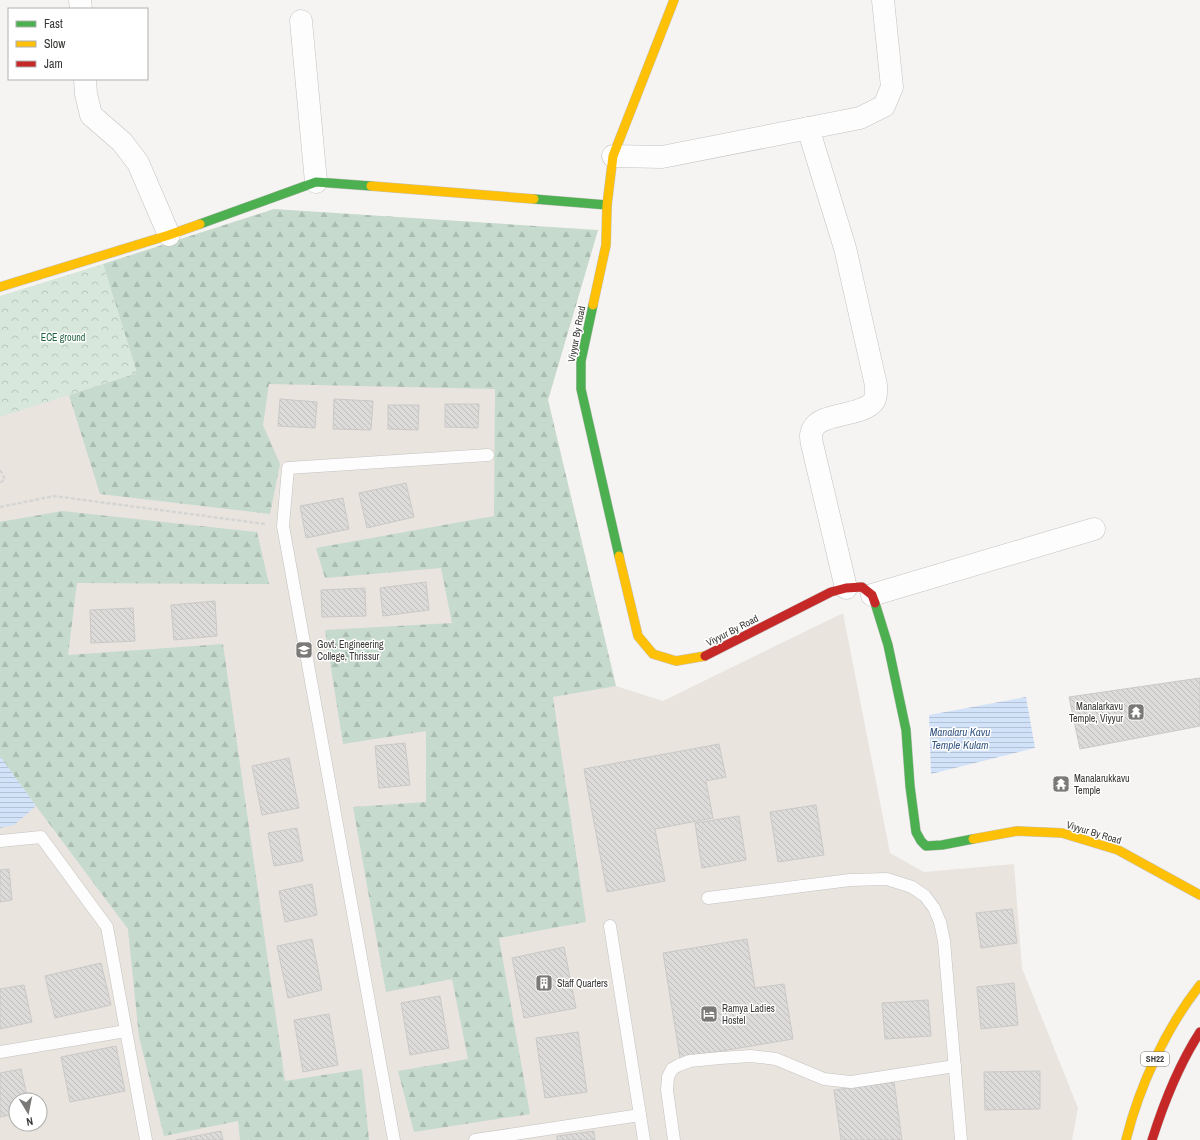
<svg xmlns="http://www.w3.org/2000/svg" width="1200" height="1140" viewBox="0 0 1200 1140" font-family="'Archivo Narrow',sans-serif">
  <defs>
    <pattern id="forest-firs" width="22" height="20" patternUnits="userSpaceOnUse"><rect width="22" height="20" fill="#c6dacd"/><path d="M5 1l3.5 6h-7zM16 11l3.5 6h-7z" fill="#abbcb1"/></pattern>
    <pattern id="park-crowns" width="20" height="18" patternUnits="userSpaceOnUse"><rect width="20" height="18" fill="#d7e7db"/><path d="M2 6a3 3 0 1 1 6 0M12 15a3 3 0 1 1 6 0" fill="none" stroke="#b9c7bd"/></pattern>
    <pattern id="water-rules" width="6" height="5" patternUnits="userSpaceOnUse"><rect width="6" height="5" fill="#d2e2f9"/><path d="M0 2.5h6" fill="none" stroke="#b5c2d6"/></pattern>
    <pattern id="building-back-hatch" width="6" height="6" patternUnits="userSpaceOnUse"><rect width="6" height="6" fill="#dcdbd9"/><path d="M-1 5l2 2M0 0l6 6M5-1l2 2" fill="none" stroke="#bebdbb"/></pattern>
  </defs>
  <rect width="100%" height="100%" fill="#f6f4f2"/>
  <path fill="#e9e4de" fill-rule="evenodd" d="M598 230 548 400 616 686 663 701 843 613 890 853 924 872 1014 864 1022 968 1078 1108 1072 1140H0V296ZM16 1100H40V1124H16Z"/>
  <g fill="url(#forest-firs)">
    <path d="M274 209 598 230 548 400 616 686 553 697 586 922 499 938 530 1114 414 1132 398 1071 468 1059 452 979 386 992 353 807 426 802V731L343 744 325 630 452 623 441 568 325 578 316 548 494 516 495 389 269 384 263 425 280 464 270 514 100 494 69 395 137 373 103 264Z"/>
    <path d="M62 511 257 532 269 584 77 583 68 655 223 644 285 1081 362 1069 369 1140H240L238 1121 164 1136 139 1037 128 929 36 806 0 756V522Z"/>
  </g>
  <path fill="url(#park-crowns)" d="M103 264 137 373 0 417V296Z"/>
  <g fill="url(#water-rules)">
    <path d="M1026 697 1035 748 931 774 929 715Z"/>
    <path d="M0 756 36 806 14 825 0 828Z"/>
  </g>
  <g fill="url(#building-back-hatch)" stroke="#cac9c8">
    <path d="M280 399 317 402 315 428 278 426Z"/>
    <path d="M334 399 373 401 371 430 333 429Z"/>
    <path d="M445 404H479L478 428 445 427Z"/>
    <path d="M388 405H419L418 430 388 429Z"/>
    <path d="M406 483 414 517 367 528 359 493Z"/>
    <path d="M343 498 349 529 306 538 300 506Z"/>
    <path d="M426 582 429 610 383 616 380 588Z"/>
    <path d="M365 588 366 616 322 617 321 590Z"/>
    <path d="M215 601 217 636 174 640 171 605Z"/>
    <path d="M133 608 135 641 91 643 90 610Z"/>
    <path d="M1200 678V726L1080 749 1069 697Z"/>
    <path d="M405 743 410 785 379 788 375 746Z"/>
    <path d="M719 744 726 777 706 781 713 818 655 829 665 881 607 892 584 769Z"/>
    <path d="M289 758 299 808 262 815 252 766Z"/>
    <path d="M816 805 824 855 778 862 770 812Z"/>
    <path d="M739 816 746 860 702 868 695 823Z"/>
    <path d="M297 828 303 861 274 866 268 833Z"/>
    <path d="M9 869 12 900 0 902V870Z"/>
    <path d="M312 884 317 915 285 922 279 891Z"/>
    <path d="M1012 909 1017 943 981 948 976 913Z"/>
    <path d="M312 939 322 990 288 998 277 946Z"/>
    <path d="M747 939 755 988 784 984 793 1039 680 1058 663 953Z"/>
    <path d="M564 947 576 1008 524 1018 512 958Z"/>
    <path d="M101 963 111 1005 55 1018 45 976Z"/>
    <path d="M1014 983 1018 1025 981 1029 977 987Z"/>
    <path d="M24 985 32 1022 0 1029V989Z"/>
    <path d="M440 996 449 1048 410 1055 401 1003Z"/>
    <path d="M928 1000 931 1036 885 1039 882 1003Z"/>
    <path d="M329 1014 338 1065 303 1072 294 1020Z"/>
    <path d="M578 1032 587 1092 545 1098 536 1038Z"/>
    <path d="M116 1046 125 1091 70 1102 61 1057Z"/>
    <path d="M21 1069 28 1100H16V1114L0 1117V1073Z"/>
    <path d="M1040 1071V1109L985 1110 984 1072Z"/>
    <path d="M894 1082 902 1140H841L834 1090Z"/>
    <path d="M221 1131 223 1140H176Z"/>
    <path d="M594 1131 595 1140H557V1136Z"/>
  </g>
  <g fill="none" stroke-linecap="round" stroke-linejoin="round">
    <g stroke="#c3c2c0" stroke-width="13">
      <g id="lane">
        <path d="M0 841 41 837 107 927 146 1140"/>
        <path d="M708 898 850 880 887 879 912 887 925 896 934 908 940 922 944 941 961 1140"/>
        <path d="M610 926 644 1140"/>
        <path d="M0 1052 126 1031"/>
        <path d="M394 1140 283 526 288 468 488 455"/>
        <path d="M475 1140 640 1115"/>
        <path d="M674 1140 667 1090 668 1077 672 1069 679 1065 690 1061 720 1058 751 1056 776 1059 824 1079 851 1082 955 1066"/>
      </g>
    </g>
    <g stroke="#c3c2c0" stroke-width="23">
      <g id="street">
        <path d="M80 0 81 9"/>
        <path d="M301 21 316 182"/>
        <path d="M85 79 86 94 91 115 122 142 138 163 169 235"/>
        <path d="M808 128 845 248 876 385C876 391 877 396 874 401 863 417 821 412 813 429 810 434 811 439 812 444L846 588"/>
        <path d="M613 156 662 157 860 118 884 106 892 87 883 0"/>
        <path d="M872 595 1094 529"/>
      </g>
    </g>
    <g stroke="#c3c2c0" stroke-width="10">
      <g id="fast">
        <path d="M534 199 607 205"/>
        <path d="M200 224 316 182 371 186"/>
        <path d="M593 305 581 361V389L619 556"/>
        <path d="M875 603 888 645 906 730 910 786 916 832 921 841 926 846 942 845 973 839"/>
      </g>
    </g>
    <g stroke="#c3c2c0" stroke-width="10">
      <g id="slow">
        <path d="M371 186 534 199"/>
        <path d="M0 287 169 235 200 224"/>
        <path d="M593 305 606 245 607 205 613 156 674 0"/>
        <path d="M619 556 638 636 653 654 676 661 705 656"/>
        <path d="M973 839 1017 831 1062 833 1118 850 1200 895"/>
        <path d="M1126 1140C1139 1087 1166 1028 1200 985"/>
      </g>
    </g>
    <g stroke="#c3c2c0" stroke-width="10">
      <g id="jam">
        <path d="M705 656 831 592 846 588 862 587 872 595 875 603"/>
        <path d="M1152 1140C1164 1102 1178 1066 1200 1032"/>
      </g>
    </g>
    <g stroke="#d5d5d4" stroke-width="2.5" stroke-dasharray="4 2" stroke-linecap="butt">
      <path d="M0 470 5 479 0 483"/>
      <path d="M0 507 54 496 265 524"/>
    </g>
    <use href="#lane" stroke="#fefdfd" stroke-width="12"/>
    <use href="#street" stroke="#fefdfd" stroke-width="22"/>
    <use href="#fast" stroke="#4caf50" stroke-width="9"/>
    <use href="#slow" stroke="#ffc107" stroke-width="9"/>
    <use href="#jam" stroke="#c62828" stroke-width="9"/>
  </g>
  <defs>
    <g id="university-square" transform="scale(0.9)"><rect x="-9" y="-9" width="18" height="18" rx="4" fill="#7a7977" stroke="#fff"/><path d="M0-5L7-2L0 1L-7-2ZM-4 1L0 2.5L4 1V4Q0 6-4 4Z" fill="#fff"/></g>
    <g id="temple-square" transform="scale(0.9)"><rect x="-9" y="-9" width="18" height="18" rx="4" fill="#7a7977" stroke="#fff"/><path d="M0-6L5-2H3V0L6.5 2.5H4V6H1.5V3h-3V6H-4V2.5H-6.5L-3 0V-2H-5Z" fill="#fff"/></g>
    <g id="building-square" transform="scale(0.9)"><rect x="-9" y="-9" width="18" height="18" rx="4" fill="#7a7977" stroke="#fff"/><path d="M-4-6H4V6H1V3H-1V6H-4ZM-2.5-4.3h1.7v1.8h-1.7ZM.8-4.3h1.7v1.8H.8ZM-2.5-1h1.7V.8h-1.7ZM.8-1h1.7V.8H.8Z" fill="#fff"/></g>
    <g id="hotel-square" transform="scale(0.9)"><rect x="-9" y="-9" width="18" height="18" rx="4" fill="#7a7977" stroke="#fff"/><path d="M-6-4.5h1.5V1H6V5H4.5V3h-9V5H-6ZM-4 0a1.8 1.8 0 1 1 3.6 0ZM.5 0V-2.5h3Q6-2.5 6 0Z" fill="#fff"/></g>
  </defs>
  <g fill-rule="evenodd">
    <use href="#university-square" x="304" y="650"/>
    <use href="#temple-square" x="1136" y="712"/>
    <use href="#temple-square" x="1061" y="784"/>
    <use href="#building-square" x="544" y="983"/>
    <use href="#hotel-square" x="709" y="1014"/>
  </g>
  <g text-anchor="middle" stroke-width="3" stroke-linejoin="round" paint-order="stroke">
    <rect fill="#fff" stroke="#747372" stroke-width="1" x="1141" y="1052" width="28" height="14" rx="3"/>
    <g font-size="9" font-weight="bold" fill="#383735">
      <text x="1155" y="1062">SH22</text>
    </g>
    <g font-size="10" fill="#383735" stroke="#fff">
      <text transform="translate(576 334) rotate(-79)" y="4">Viyyur By Road</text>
      <text transform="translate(732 630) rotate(-27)" y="4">Viyyur By Road</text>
      <text transform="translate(1094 832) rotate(17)" y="4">Viyyur By Road</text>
    </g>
    <g font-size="10" fill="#246343" stroke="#fff">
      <text x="63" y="341">ECE ground</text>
    </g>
    <g font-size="10" fill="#383735" stroke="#fff" text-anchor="start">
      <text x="317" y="648">Govt. Engineering<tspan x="317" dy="12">College, Thrissur</tspan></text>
      <text x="1123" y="710" text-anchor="end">Manalarkavu<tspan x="1123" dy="12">Temple, Viyyur</tspan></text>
      <text x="1074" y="782">Manalarukkavu<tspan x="1074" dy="12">Temple</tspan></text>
      <text x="557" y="987">Staff Quarters</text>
      <text x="722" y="1012">Ramya Ladies<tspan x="722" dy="12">Hostel</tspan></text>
    </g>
    <g font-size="11" font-style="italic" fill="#355682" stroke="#fff">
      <text x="960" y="736">Manalaru Kavu<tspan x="960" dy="13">Temple Kulam</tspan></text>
    </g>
  </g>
  <rect x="8" y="8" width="140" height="72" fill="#ffffff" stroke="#afafae"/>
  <rect x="16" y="21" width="20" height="6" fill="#4caf50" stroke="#afafae"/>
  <text x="44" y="28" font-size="12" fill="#383735">Fast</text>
  <rect x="16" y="41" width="20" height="6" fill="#ffc107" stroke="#afafae"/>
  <text x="44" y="48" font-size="12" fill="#383735">Slow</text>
  <rect x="16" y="61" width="20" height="6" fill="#c62828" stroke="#afafae"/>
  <text x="44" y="68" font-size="12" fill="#383735">Jam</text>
  <g transform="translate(28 1112) rotate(170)"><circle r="19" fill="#ffffff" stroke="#afafae"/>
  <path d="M0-3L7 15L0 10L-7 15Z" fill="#7a7977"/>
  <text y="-6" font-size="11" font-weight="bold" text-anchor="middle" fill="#383735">N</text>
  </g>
</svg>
